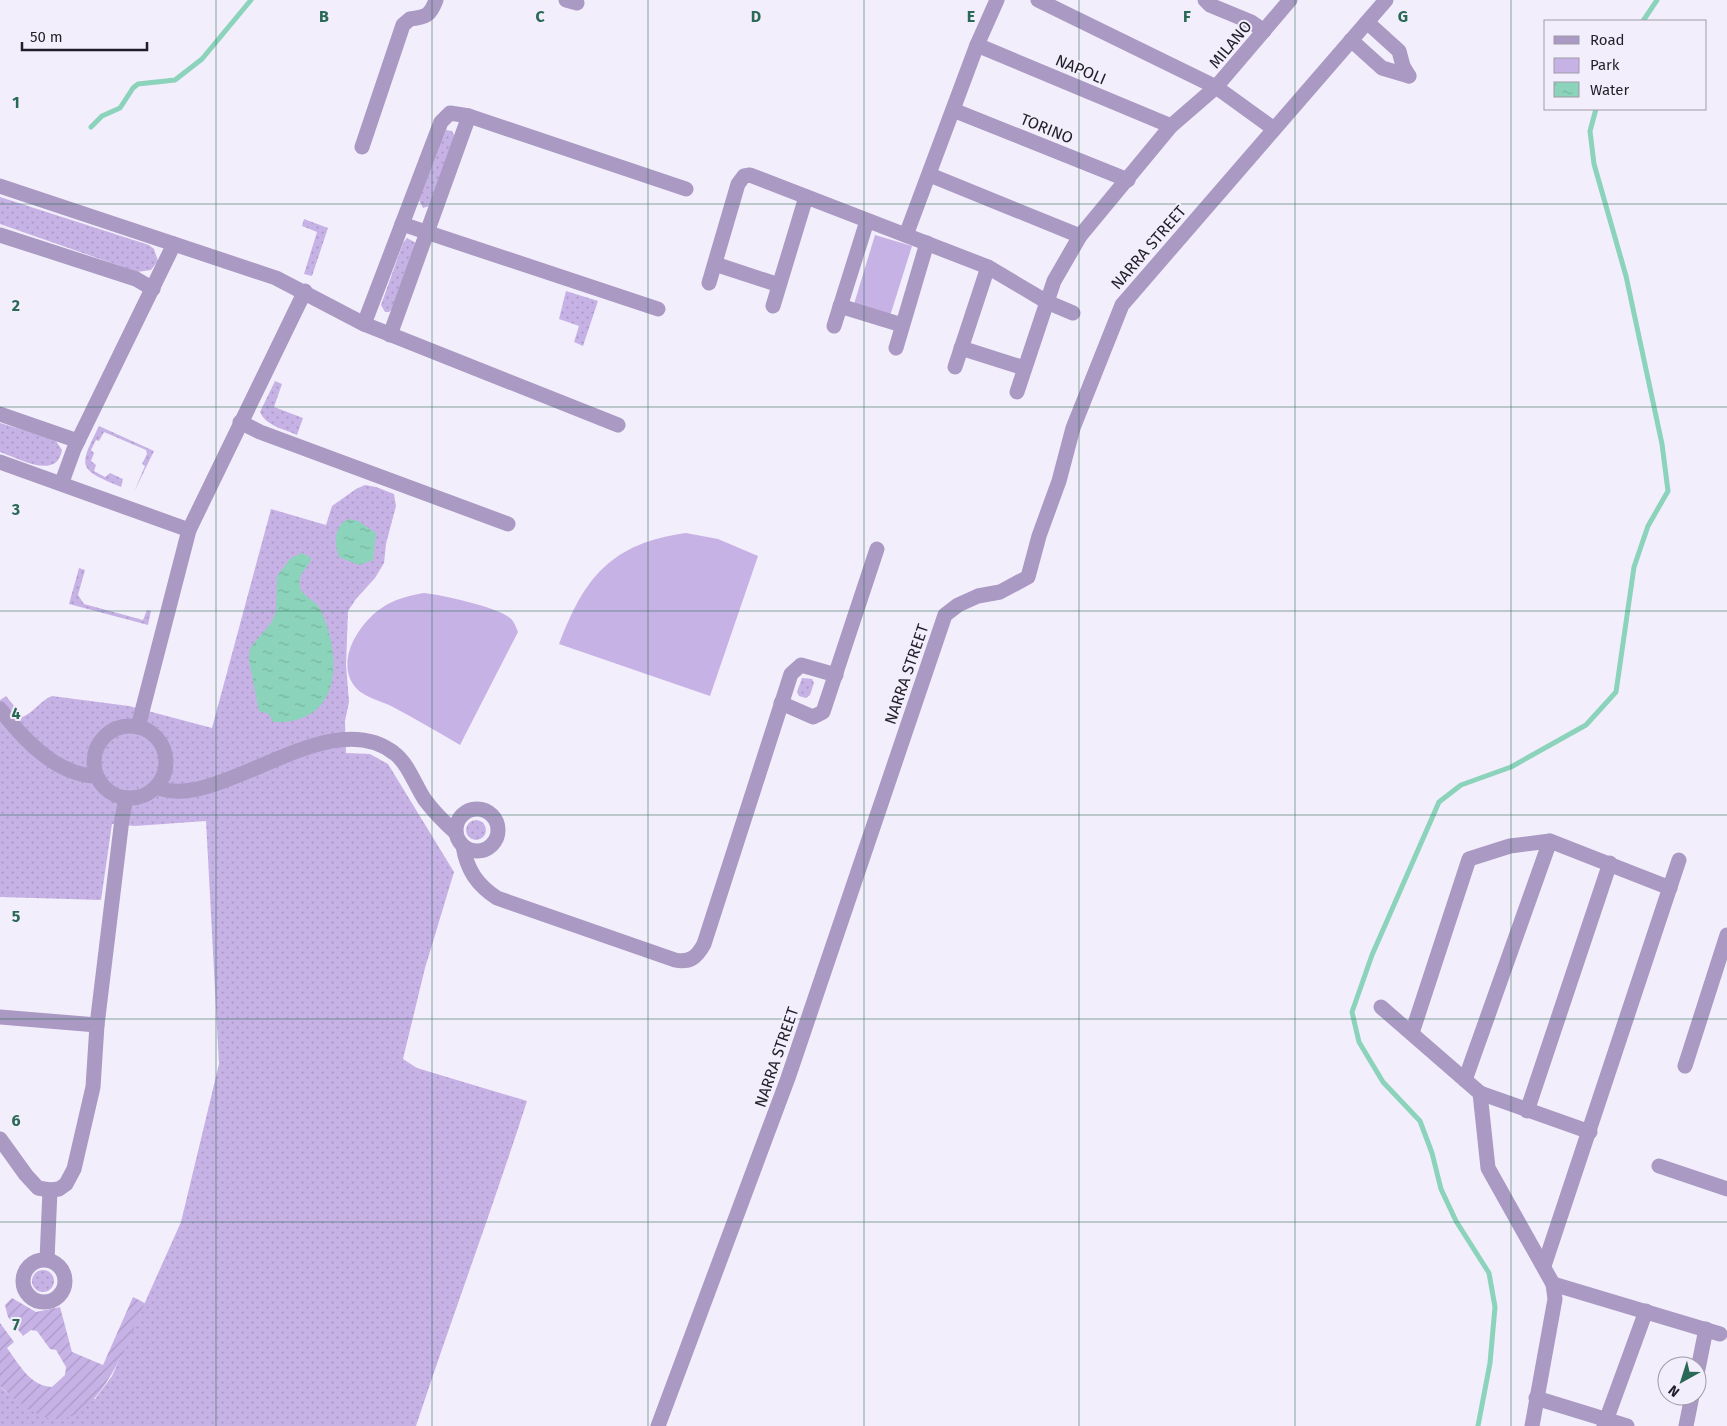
<svg xmlns="http://www.w3.org/2000/svg" width="1727" height="1426" viewBox="0 0 1727 1426" font-family="'Fira Sans',sans-serif">
  <defs>
    <pattern id="grass-dots" width="8" height="8" patternUnits="userSpaceOnUse" patternTransform="scale(1.25)"><rect width="8" height="8" fill="#c7b2e6"/><path d="M2 2h.1M6 6h.1" fill="none" stroke="#ab99c5" stroke-width="1.8" stroke-linecap="round"/></pattern>
    <pattern id="garden-furrows" width="10" height="10" patternUnits="userSpaceOnUse" patternTransform="scale(1.25)"><rect width="10" height="10" fill="#c7b2e6"/><path d="M-1 1l2-2M0 10L10 0M9 11l2-2" fill="none" stroke="#ab99c5"/></pattern>
    <pattern id="water-ripples" width="26" height="14" patternUnits="userSpaceOnUse" patternTransform="scale(1.25)"><rect width="26" height="14" fill="#8bd3ba"/><path d="M2 4q2-2 4 0t4 0M15 11q2-2 4 0t4 0" fill="none" stroke="#78b5a0"/></pattern>
  </defs>
  <rect width="100%" height="100%" fill="#f3eefb"/>
  <g fill="url(#grass-dots)">
    <path d="M446 130 452 131 455 137 429 206 423 208 419 200Z"/>
    <path d="M0 197 149 245 154 249 158 261 151 270 137 272 0 224Z"/>
    <path d="M304 219 328 228 312 276 304 274 317 232 302 226Z"/>
    <path d="M407 238 416 243 392 309 389 312H385L381 305 403 243Z"/>
    <path d="M566 291 598 301 583 346 574 342 579 326 559 319Z"/>
    <path d="M275 381 282 384 274 407 303 418 297 435C284 429 266 426 260 412Z"/>
    <path d="M0 423 51 438 56 441 62 450C57 481 18 458 0 452Z"/>
    <path d="M99 426 154 451 134 492 145 466 142 464 147 454 146 450 104 432 99 441 96 440 91 450 94 453 91 461 96 465 94 471 105 477 110 473 123 479 121 487C78 469 78 468 99 426Z"/>
    <path d="M365 485 376 487 394 494 396 506 386 544 384 563 375 578 356 599 348 611 346 665 349 702 345 721 346 753 370 754 388 764 454 872 425 968 403 1059 417 1068 527 1101C492 1210 452 1317 416 1426H0V1386L8 1394 95 1399 112 1376 181 1222 219 1064 206 821 135 826 112 824 101 900 0 897V700L6 696 23 717C35 711 40 701 52 696L129 706 212 728 271 509 326 525 332 506 356 489Z"/>
    <path d="M79 568 85 570 78 595 84 604 143 620 147 610 151 611 148 625 69 604Z"/>
    <path d="M802 678 812 679 814 683 810 695 806 698 799 696 797 692Z"/>
    <circle cx="476" cy="830" r="10"/>
    <circle cx="43" cy="1281" r="11"/>
  </g>
  <g fill="#c7b2e6">
    <path d="M875 235 912 246 890 316 854 304Z"/>
    <path d="M686 533 718 539 758 556 710 696 559 644C584 577 612 543 686 533Z"/>
    <path d="M424 593C443 595 497 607 510 618 514 621 516 627 518 632L460 745C438 732 416 719 393 707 382 701 365 698 356 688 332 660 363 617 388 604 399 598 412 595 424 593Z"/>
  </g>
  <path fill="url(#garden-furrows)" d="M133 1297 145 1303C130 1336 101 1421 55 1419 38 1419 12 1398 0 1386V1323L14 1342 7 1348C19 1364 30 1386 52 1387L65 1375 66 1367 56 1350 50 1349 37 1331 31 1330 23 1336 8 1317 5 1305 12 1298 36 1312 60 1307 72 1352 103 1365Z"/>
  <g fill="url(#water-ripples)">
    <path d="M350 519 358 521 376 533 373 560 359 565 339 557C335 544 333 533 343 522Z"/>
    <path d="M302 553 310 557 311 560C307 569 297 574 300 587 303 598 316 600 320 609 343 657 342 725 273 722L269 714 259 711 249 660 250 648 271 623 276 612 277 576 291 558Z"/>
  </g>
  <g fill="none" stroke-linecap="round" stroke-linejoin="round">
    <g stroke="#8bd3ba" stroke-width="5">
      <path d="M1643 21 1657 0"/>
      <path d="M91 127 102 116 120 108 133 88 138 84 175 80 202 59 251 0"/>
      <path d="M1478 1426 1490 1363 1495 1307 1489 1273 1456 1221 1441 1189 1432 1153 1420 1121 1383 1082 1359 1042 1352 1012 1372 955 1439 802 1461 785 1511 767 1586 725 1616 692 1634 567 1648 526 1668 491 1662 444 1626 276 1594 164 1590 131 1596 109"/>
    </g>
    <g stroke="#a999c3" stroke-width="15">
      <path d="M566 0 577 3"/>
      <path d="M1038 0 1216 87 1274 129"/>
      <path d="M1205 0 1210 5 1251 22 1264 31"/>
      <path d="M1367 22 1399 51 1403 66 1409 76"/>
      <path d="M1351 40 1382 68 1409 76"/>
      <path d="M977 45 1171 126"/>
      <path d="M953 110 1128 180"/>
      <path d="M362 147 403 25 410 19C426 17 430 16 436 0"/>
      <path d="M930 175 1080 236"/>
      <path d="M0 186 276 278 364 324 618 425"/>
      <path d="M402 224 658 309"/>
      <path d="M0 235 136 279 153 289"/>
      <path d="M906 235 977 45 997 0"/>
      <path d="M715 264 779 285"/>
      <path d="M709 283 738 184 744 176 750 175 988 267 1047 302 1073 313"/>
      <path d="M773 306 806 197"/>
      <path d="M840 306 902 325"/>
      <path d="M364 324 441 122 450 113 469 116 686 189"/>
      <path d="M834 326 867 221"/>
      <path d="M390 335 469 116"/>
      <path d="M896 348 927 243"/>
      <path d="M961 348 1024 368"/>
      <path d="M955 367 988 267"/>
      <path d="M1017 392 1054 281 1080 236 1171 126 1216 87 1290 0"/>
      <path d="M0 414 78 441"/>
      <path d="M240 422 260 432 508 524"/>
      <path d="M0 462 189 530 305 291"/>
      <path d="M62 482 74 449 174 244"/>
      <path d="M781 703 813 717 823 712 877 549"/>
      <path d="M0 709C23 739 57 776 97 776"/>
      <circle cx="130" cy="762" r="36"/>
      <path d="M138 727 189 530"/>
      <path d="M156 787C217 814 328 701 394 753 408 763 415 785 425 800 434 812 445 823 456 833"/>
      <circle cx="477" cy="830" r="21"/>
      <path d="M463 846C467 870 477 885 497 898L675 960C690 963 697 957 704 944L791 674 801 665 836 675"/>
      <path d="M1381 1007 1480 1093 1488 1168 1553 1284 1555 1299 1532 1426"/>
      <path d="M0 1017 97 1025"/>
      <path d="M1412 1033 1469 859 1510 846 1550 841 1670 888"/>
      <path d="M1685 1066 1727 935"/>
      <path d="M1465 1080 1550 841"/>
      <path d="M1480 1093 1590 1132"/>
      <path d="M1527 1111 1610 863"/>
      <path d="M0 1139 26 1175 38 1188 50 1190 59 1189 66 1184 74 1169 93 1087 97 1025 122 819 126 798"/>
      <path d="M1659 1166 1727 1189"/>
      <path d="M47 1260 50 1190"/>
      <circle cx="44" cy="1281" r="21"/>
      <path d="M1544 1266 1679 860"/>
      <path d="M1553 1284 1720 1334"/>
      <path d="M1697 1374 1706 1329"/>
      <path d="M1536 1398 1627 1426"/>
      <path d="M658 1426 788 1078 945 615 958 605 978 596 1000 592 1028 577 1039 536 1059 481 1073 428 1122 305 1386 0"/>
      <path d="M1604 1426 1646 1311"/>
      <path d="M1686 1426 1692 1396"/>
    </g>
  </g>
  <path fill="none" stroke="#296956" stroke-width="1" stroke-opacity="0.55" d="M216 0V1426M432 0V1426M648 0V1426M864 0V1426M1079 0V1426M1295 0V1426M1511 0V1426M0 204H1727M0 407H1727M0 611H1727M0 815H1727M0 1019H1727M0 1222H1727"/>
  <g text-anchor="middle" stroke-width="4" stroke-linejoin="round" paint-order="stroke">
    <g font-size="16" fill="#221e29" stroke="#f3eefb">
      <text transform="translate(1230 44) rotate(-50)" y="6">MILANO</text>
      <text transform="translate(1081 69) rotate(23)" y="6">NAPOLI</text>
      <text transform="translate(1047 128) rotate(22)" y="6">TORINO</text>
      <text transform="translate(1148 247) rotate(-49)" y="6">NARRA STREET</text>
      <text transform="translate(906 674) rotate(-71)" y="6">NARRA STREET</text>
      <text transform="translate(776 1057) rotate(-71)" y="6">NARRA STREET</text>
    </g>
  </g>
  <g font-size="16" text-anchor="middle" font-weight="bold" fill="#296956" stroke="#f3eefb" stroke-width="4" stroke-linejoin="round" paint-order="stroke">
    <text x="324" y="22">B</text>
    <text x="540" y="22">C</text>
    <text x="756" y="22">D</text>
    <text x="971" y="22">E</text>
    <text x="1187" y="22">F</text>
    <text x="1403" y="22">G</text>
    <text x="16" y="108">1</text>
    <text x="16" y="311">2</text>
    <text x="16" y="515">3</text>
    <text x="16" y="719">4</text>
    <text x="16" y="922">5</text>
    <text x="16" y="1126">6</text>
    <text x="16" y="1330">7</text>
  </g>
  <rect x="1544" y="20" width="162" height="90" fill="#f3eefb" stroke="#9f9ba7"/>
  <rect x="1554" y="36" width="25" height="8" fill="#a999c3" stroke="#9f9ba7"/>
  <text x="1590" y="45" font-size="15" fill="#221e29">Road</text>
  <rect x="1554" y="58" width="25" height="15" fill="#c7b2e6" stroke="#9f9ba7"/>
  <text x="1590" y="70" font-size="15" fill="#221e29">Park</text>
  <rect x="1554" y="82" width="25" height="15" fill="url(#water-ripples)" stroke="#9f9ba7"/>
  <text x="1590" y="95" font-size="15" fill="#221e29">Water</text>
  <g transform="translate(1682 1381) rotate(219)"><circle r="24" fill="#f3eefb" stroke="#9f9ba7"/>
  <path d="M0-4L9 19L0 12L-9 19Z" fill="#296956"/>
  <text y="-8" font-size="14" font-weight="bold" text-anchor="middle" fill="#221e29">N</text>
  </g>
  <path d="M22 42v8h125v-8" fill="none" stroke="#221e29" stroke-width="2.5"/>
  <text x="30" y="42" font-size="15" fill="#221e29" stroke="#f3eefb" stroke-width="4" paint-order="stroke">50 m</text>
</svg>
